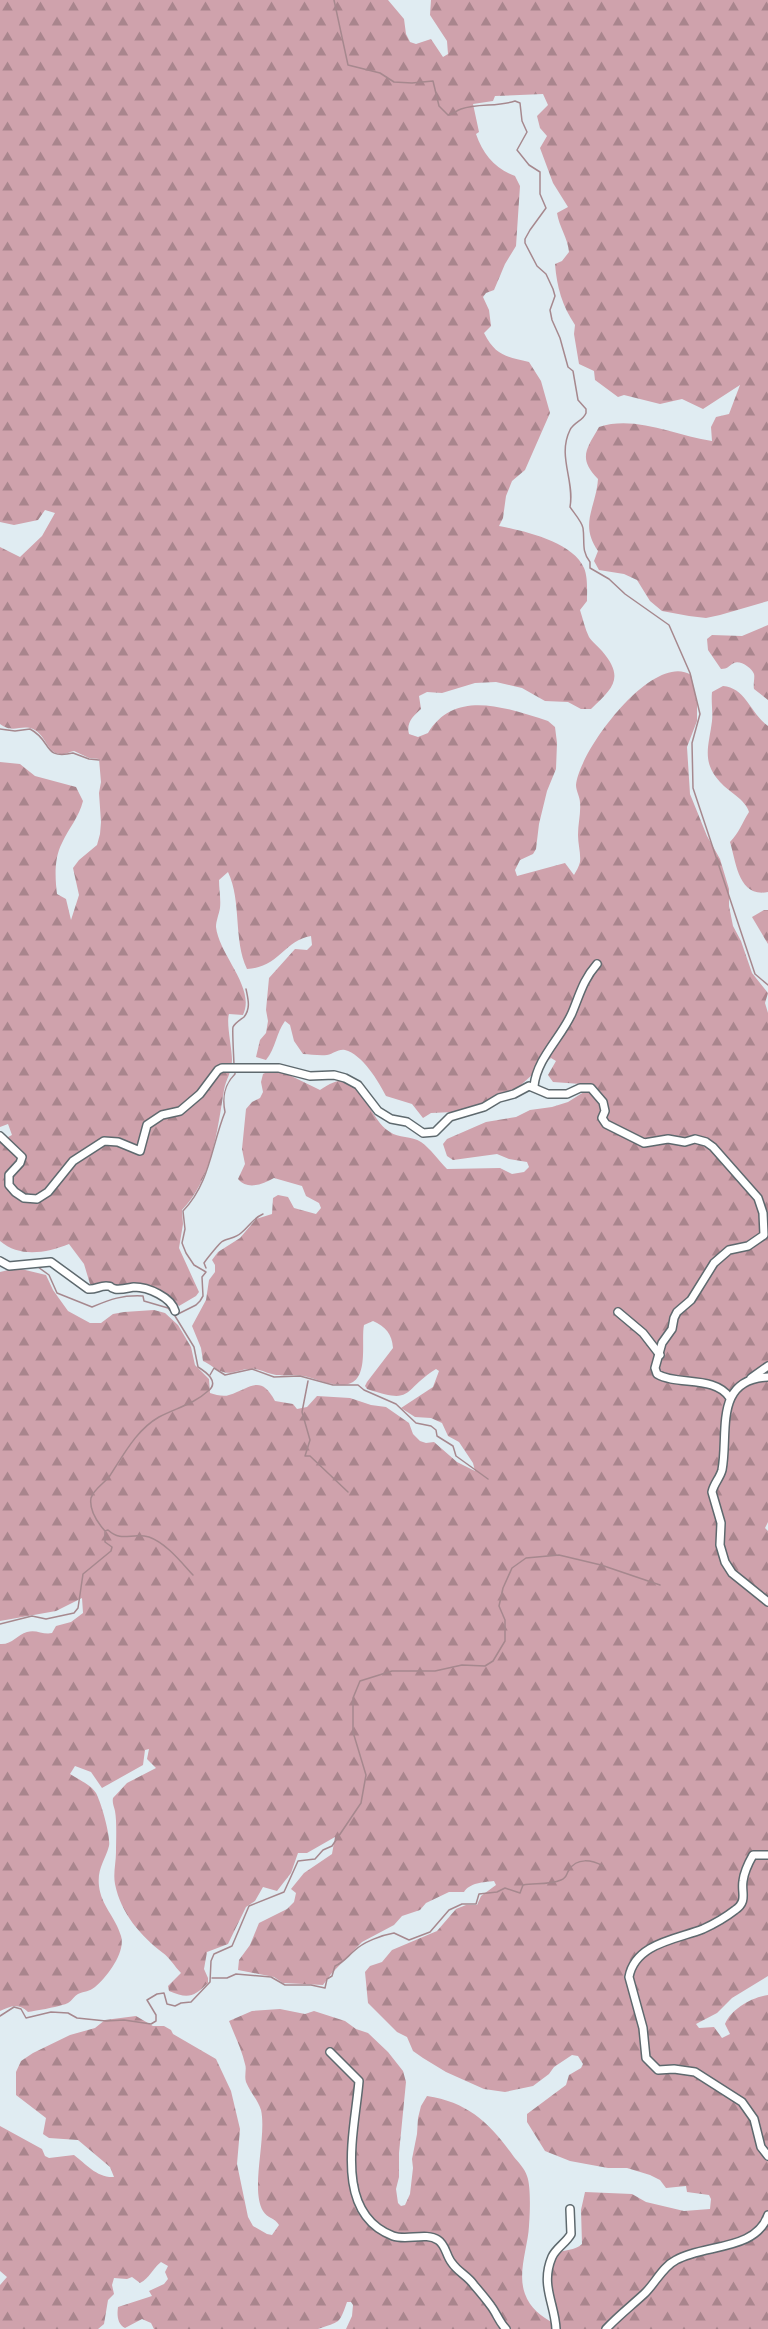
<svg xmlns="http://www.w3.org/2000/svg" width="768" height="2329" viewBox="0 0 768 2329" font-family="'Noto Sans',sans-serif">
  <defs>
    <pattern id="forest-firs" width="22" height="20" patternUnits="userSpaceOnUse" patternTransform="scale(1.5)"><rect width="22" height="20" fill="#cfa2ac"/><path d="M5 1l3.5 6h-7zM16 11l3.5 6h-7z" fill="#a9858d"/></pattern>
  </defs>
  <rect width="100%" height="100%" fill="#e0ecf2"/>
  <g fill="url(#forest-firs)">
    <path d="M0 0H388L404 19 406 34 410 42 416 44 431 39 443 57 448 54 447 41 430 15 431 0H768V601L720 615 706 618 689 616 662 611 650 601 637 580 624 574 599 570 594 561 598 551C579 524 596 508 598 479 578 458 586 450 599 427 636 415 675 436 712 441L711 427 716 417 729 414 740 385 703 409 682 399 660 404 624 395 618 397 595 380 594 371 579 364 574 334 575 325C562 305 557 288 555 264L562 261 569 252C568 238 559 227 557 213L568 207 553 183 540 148 547 136 540 128 537 116 548 105 543 94 495 96 493 101 473 104 479 132 476 134C483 154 495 169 515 176L520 186 516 246 505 264 494 290 486 293 483 297 489 310 491 326 484 333C496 356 505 356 529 362L541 381 550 413 525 470 512 481 506 496 503 518 499 526C524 531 573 542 584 568 588 577 587 592 587 601L580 610C583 619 585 629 589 637 592 642 598 646 602 651 625 678 613 688 591 709H581L568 702 545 701 522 688 496 682 475 683 442 693 427 692 419 696 421 709C413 716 406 723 409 734L418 737 428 733C455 688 507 708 548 721L555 727 557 743 556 769 547 791 539 824 536 849 533 854 520 860 515 870 517 876 565 863 574 875C576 871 579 867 580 862 581 854 578 844 578 835 578 824 581 813 580 803 580 797 576 791 576 785 579 751 653 651 691 675L697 703V721L687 747 690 794 707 836 720 859 729 889V906L733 926 741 941 752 973 768 993 765 1003 768 1013V1522L765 1528 768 1531V1976L732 1998 717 2013 696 2024 699 2028 714 2027 722 2038 730 2034 725 2024C731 2009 752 1997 768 1995V2329H346L352 2316 353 2305 351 2302H347C339 2325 340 2321 318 2329H154L151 2323 142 2319 125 2328C117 2324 117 2314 118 2307L152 2296 149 2291 164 2284 168 2279 165 2272 168 2266 161 2262C152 2269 150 2278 140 2283L132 2277 127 2279 114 2278 112 2285 114 2294 108 2300 104 2324 98 2329H0V2285L7 2277 0 2271V2126L42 2149 45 2156 49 2158 74 2155C86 2164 97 2178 114 2177L110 2167 78 2140 49 2138 43 2134 46 2118 16 2095V2072L21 2061 33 2053 70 2035 95 2028 105 2020 136 2016 153 2026H164L171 2030 173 2034 216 2059 231 2091 240 2129 237 2164 248 2217 253 2226 267 2234 272 2235 279 2225C275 2218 267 2218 263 2211 250 2189 267 2137 261 2110 258 2100 250 2092 246 2082 244 2076 247 2069 245 2064 242 2050 234 2034 229 2021L252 2011 280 2009 305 2014 314 2011 345 2021 356 2029 368 2033 388 2052 403 2071 406 2082 399 2153V2177L396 2189 398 2203 401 2206 405 2205 410 2194 413 2168 412 2159 417 2134 418 2118 421 2106 427 2096C468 2102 491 2124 514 2157 518 2162 525 2169 527 2176 531 2186 530 2214 529 2226 528 2247 517 2273 525 2294 530 2308 541 2316 553 2323L551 2270 556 2254C564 2249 575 2251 582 2244L581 2210 585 2192 632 2194 646 2202 684 2211 710 2209 711 2199 709 2195 687 2192 686 2186 666 2188 660 2180 650 2175 627 2168H608L570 2161 545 2151 527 2122V2114L566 2085 569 2075 581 2068 583 2064 578 2056 572 2055 554 2067 549 2074 533 2086 505 2092 484 2089 446 2072 423 2058 413 2051 407 2037 397 2032 368 2003 365 1972 370 1966 382 1962 392 1950 437 1931 456 1909 466 1905H477L481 1896 496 1885 494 1881C484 1882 469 1883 464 1892H449L426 1903 420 1910 402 1916 394 1925 362 1942 331 1974 323 1985 283 1983 274 1977 238 1970 239 1960 250 1945 259 1923 287 1909 294 1902 296 1893 291 1889 304 1873 332 1854 335 1837 307 1853H298L291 1873 277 1891 263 1887 255 1901 246 1907 228 1944 207 1952 204 1969 208 1978V1983C194 1997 188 1999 169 1991L168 1986 181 1973C175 1967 169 1957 163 1953 141 1936 121 1914 115 1884 113 1873 116 1863 116 1852 116 1841 117 1822 115 1811 114 1806 112 1803 113 1798L127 1783 156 1768 147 1759 149 1749 145 1750 143 1765 102 1788 91 1772 75 1766 70 1774C79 1780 90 1784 96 1793 101 1802 111 1837 109 1846 105 1861 97 1868 99 1886 101 1905 116 1918 121 1936 126 1952 107 1977 95 1987 89 1992 85 1991 78 1994 74 1996 72 2001 68 2003 63 2006 35 2011 28 2012 19 2003 10 2006 0 2011V1644C12 1645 17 1635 27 1632 36 1629 43 1635 52 1633L56 1626 71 1622 83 1613 82 1598 56 1611 0 1621V1272L17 1268 46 1275 53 1290 68 1311 90 1323H101L113 1314 124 1312 154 1310 165 1313 178 1325 191 1347 195 1365 209 1379 210 1393C216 1395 224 1397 229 1395 250 1389 260 1373 275 1401L293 1404 297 1409 307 1407 317 1396 350 1398 371 1405 386 1407 409 1423 413 1434 420 1441 426 1443 434 1442 457 1462 475 1471 473 1463 459 1442 448 1436 442 1423 431 1418 415 1417 401 1408 433 1387 439 1371 436 1369C401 1391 415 1405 367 1389L365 1386 367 1382 393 1348C392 1334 386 1327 373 1321L364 1325C361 1339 368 1373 353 1382 340 1390 317 1379 304 1376 293 1374 282 1377 272 1374 264 1372 258 1368 250 1369 240 1369 232 1375 223 1372 216 1370 210 1364 203 1361L201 1348 192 1326 206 1300 209 1280 215 1272V1265L212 1260 218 1252 240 1238 256 1219 272 1214 273 1198 278 1195 288 1197 294 1208 316 1214 321 1208 319 1203 306 1196 302 1186 274 1178C262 1185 247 1190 238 1179L245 1164 242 1149 246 1109 252 1102 260 1098 263 1092 261 1082 263 1074 271 1070 283 1072 320 1090C365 1058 362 1115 390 1132 398 1138 412 1136 421 1142 430 1148 439 1161 447 1169L500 1168 512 1174 524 1172 529 1167 527 1162 509 1159 497 1154 453 1160 447 1156 443 1144 447 1139 486 1122 516 1117 530 1110 552 1107 568 1102 595 1085 553 1082 548 1075 556 1061 551 1058 513 1092 503 1093 490 1101 475 1107 453 1112 431 1113 423 1118 412 1104 386 1096C379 1082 362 1054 345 1050 337 1049 334 1054 327 1055 319 1056 310 1054 303 1054L294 1041 290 1025 285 1021C276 1033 276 1048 266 1060L256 1057 260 1040 266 1033 268 1021 266 1010 269 978 295 949 307 950 312 945 311 936C283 941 280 967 247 969 233 939 242 902 228 872L219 880C219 889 221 899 220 908 219 914 216 921 216 927 219 955 256 988 243 1015L229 1014C226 1023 232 1048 232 1060 232 1072 226 1079 224 1090 217 1132 212 1179 182 1210L183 1224 179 1248 199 1292 196 1296 179 1306C169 1295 158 1293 147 1284L118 1286 105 1283 96 1286 90 1284 84 1264 69 1244C46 1253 20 1258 0 1241V1141L12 1135 8 1124 0 1127V762L20 764 35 776 76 787 83 801C79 817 69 828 62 843 54 858 55 878 57 894L66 899 71 920 79 895 73 868 79 860 97 845 100 834 101 822 99 793 101 782 99 759 89 758 74 751C69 752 65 755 60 754 47 753 46 735 33 729 21 724 13 734 0 724V547L20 557 42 536 55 513 45 510 38 520 14 525 0 522Z"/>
    <path d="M768 625V700L754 689C753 684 755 678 754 674 752 668 740 660 734 663 728 666 728 669 721 669L708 650 707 639 712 635 742 636Z"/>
    <path d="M723 686C746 688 750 713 768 726V892C738 898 736 861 730 842 739 833 742 823 749 812 746 800 729 792 720 782 701 761 709 746 712 721 713 712 711 702 712 692Z"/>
    <path d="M764 910H768V944L752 917Z"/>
  </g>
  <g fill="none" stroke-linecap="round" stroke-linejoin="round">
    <g stroke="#a6888e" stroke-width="1.5">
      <path d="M334 0 348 65 380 73 394 82 412 83 433 81 439 106 448 115C454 114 455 111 461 109 478 103 498 107 515 101L520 103 522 121 527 132 517 150 529 165 540 172V194L546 208 530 230 525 239V243L537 266 546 274 553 289 555 296 550 310 552 320 560 338 568 367 573 371 578 400 586 409V413C583 421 574 422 570 430 557 456 575 481 570 507 574 513 582 522 583 528 585 541 581 551 590 562V568L609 579 625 594 669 625 690 673 700 714 692 743 693 788 755 974 768 985"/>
      <path d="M0 729 15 731 30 729C53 741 42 760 73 753L89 759 99 760"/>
      <path d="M234 1066C234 1060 232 1030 233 1027 235 1023 240 1020 244 1017 251 1008 248 999 246 989"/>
      <path d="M38 1267 49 1275 57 1293 92 1307C111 1299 122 1295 143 1296L144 1301 168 1308 175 1316 194 1347 198 1367C206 1372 220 1382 208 1391 194 1404 176 1408 159 1417 136 1430 123 1456 109 1477 104 1483 93 1490 91 1498 89 1510 97 1522 105 1531L108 1530C122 1543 132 1532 149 1537 166 1543 181 1562 193 1575"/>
      <path d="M206 1268 204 1263C206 1260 220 1242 223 1241 229 1238 236 1238 241 1233 250 1226 253 1218 263 1214"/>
      <path d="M176 1315 196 1305 200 1301 203 1296 202 1277 206 1272 194 1265 186 1253 182 1243 185 1229 183 1211C210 1183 211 1147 225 1112 222 1097 224 1085 235 1074V1070"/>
      <path d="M210 1375 214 1368 225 1375 252 1369 274 1377 300 1376 333 1385H358L364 1390 396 1404 416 1423 431 1426 436 1430 437 1436 453 1446 456 1456 488 1479"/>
      <path d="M308 1381 302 1412 310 1440 305 1456H310L348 1492"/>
      <path d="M0 1624 32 1616 46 1619 74 1613 78 1608 83 1574 111 1551 112 1547 105 1542V1532"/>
      <path d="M212 1978H227L236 1974 271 1977 285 1985H311L325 1988 327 1979 332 1976 335 1966C344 1962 347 1957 354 1951 363 1942 382 1935 394 1933L409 1940 430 1932 449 1910 462 1904H476L479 1894 497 1892 505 1888 520 1893 523 1885C535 1883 549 1885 561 1880 567 1878 566 1874 569 1870 577 1857 592 1860 603 1866"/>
      <path d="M0 2016 14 2007 21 2009 26 2018 51 2012 68 2013 77 2018 106 2021 124 2020 151 2024 156 2021V2015L147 2000 157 1994 164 1993 167 2004 175 2006 181 2003 191 2002 210 1982 211 1961 214 1954 232 1946 249 1906 284 1892 298 1861 315 1859 323 1850 332 1846 361 1803 366 1775 353 1732V1698L360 1681 392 1671H435L462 1665 485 1666 493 1661 505 1641V1620L499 1606 503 1588 512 1568 526 1558 559 1555 601 1565 660 1585"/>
    </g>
    <g stroke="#5e696e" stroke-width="10">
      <g id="minor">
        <path d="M534 1086C537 1058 561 1038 572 1013 580 994 583 980 597 964"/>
        <path d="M0 1136 22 1157 20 1163 9 1175V1185L15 1192 24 1198 37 1199 48 1192 73 1161 104 1141 118 1142 140 1151 147 1125 162 1115 180 1111 200 1094 218 1070 222 1068H279L310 1076 334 1075 345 1078 358 1085 378 1111 391 1119 407 1122 423 1133 435 1132 450 1117 484 1107 499 1098 514 1094 529 1086 548 1094H567L580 1088H591L603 1102 605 1111 602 1118 606 1124 644 1143 668 1139 685 1142 695 1139 706 1142 713 1147 758 1198 763 1213 764 1235 748 1246 729 1250 714 1263 691 1300 677 1312 674 1318 672 1329 662 1343 655 1368 657 1374C677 1386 715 1375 730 1398"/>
        <path d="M0 1261 9 1266 51 1262 88 1289C95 1290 99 1286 106 1286 113 1286 108 1287 115 1289 121 1290 128 1288 134 1287 148 1287 171 1297 175 1311"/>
        <path d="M618 1312 643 1333 660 1355"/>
        <path d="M768 1377C713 1379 729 1433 722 1470 720 1478 714 1483 712 1492L721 1523 720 1545 725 1562 732 1573 768 1602"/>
        <path d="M751 1378 768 1366"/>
        <path d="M768 1855H753C749 1862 744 1873 743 1881 741 1893 748 1901 735 1910 726 1917 714 1924 703 1929 678 1939 635 1943 629 1977L643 2028 646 2058 658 2070 674 2069 695 2072 742 2102 754 2119 761 2147 768 2156"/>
        <path d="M330 2052 359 2081C355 2130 332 2213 393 2236 407 2241 426 2232 438 2240 446 2245 446 2256 452 2263 458 2272 468 2276 474 2285 480 2292 486 2299 491 2306 497 2314 499 2322 506 2329"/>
        <path d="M556 2329C555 2304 540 2285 552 2257 556 2248 566 2243 571 2234L570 2209"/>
        <path d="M606 2329C618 2316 631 2306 644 2294 655 2284 662 2267 676 2260 704 2244 756 2251 768 2215"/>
      </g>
    </g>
    <use href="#minor" stroke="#fff" stroke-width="7"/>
  </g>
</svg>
